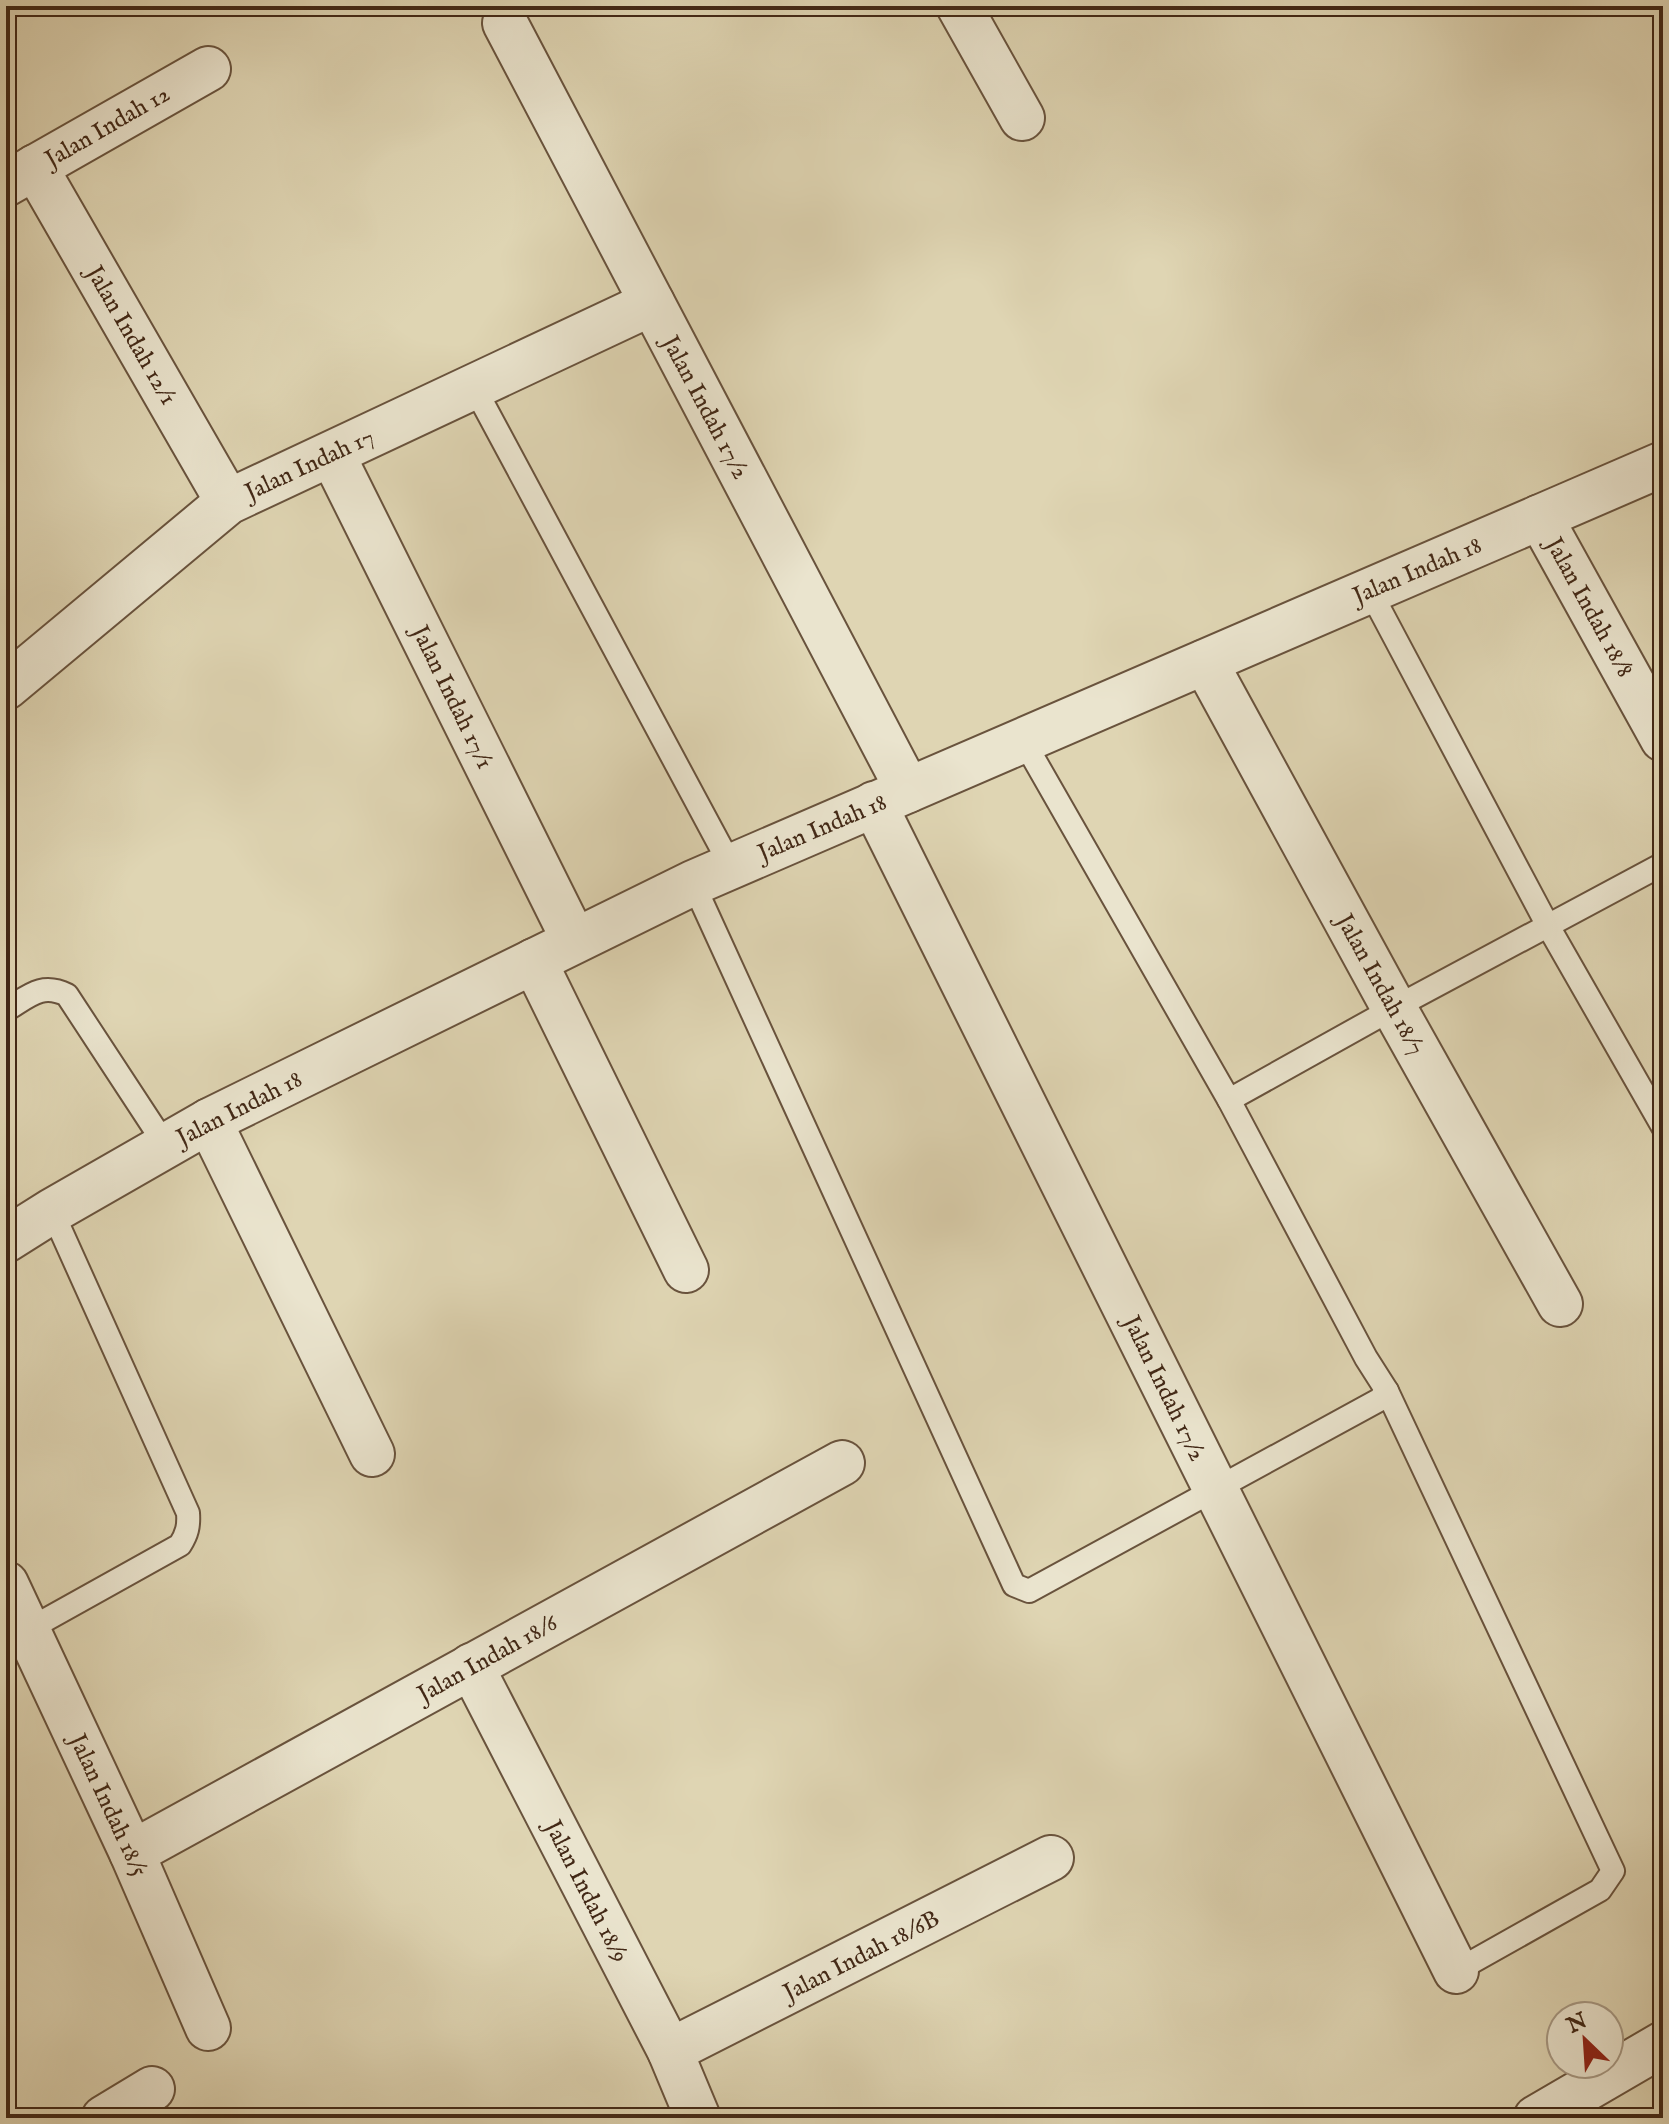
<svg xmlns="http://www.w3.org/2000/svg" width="1669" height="2124" viewBox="0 0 1669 2124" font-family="'IM FELL English',serif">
  <rect width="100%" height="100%" fill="#dfd5b3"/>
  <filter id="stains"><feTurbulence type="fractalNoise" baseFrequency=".0025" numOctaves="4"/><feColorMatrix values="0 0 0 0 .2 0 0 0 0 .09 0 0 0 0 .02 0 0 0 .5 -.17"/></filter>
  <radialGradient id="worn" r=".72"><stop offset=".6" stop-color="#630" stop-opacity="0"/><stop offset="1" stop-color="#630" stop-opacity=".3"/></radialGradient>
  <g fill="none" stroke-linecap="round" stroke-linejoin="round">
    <g stroke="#69533d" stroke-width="26">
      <g id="service">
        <path d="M474 387 731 866"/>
        <path d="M1370 591 1548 926 1663 1127"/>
        <path d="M1023 740 1229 1100 1366 1358 1387 1391 1613 1871 1600 1890 1456 1971"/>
        <path d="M693 883 1014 1585 1029 1591 1379 1400 1387 1391"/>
        <path d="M6 1010C28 997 41 982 67 995L166 1146"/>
        <path d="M1229 1100 1394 1008 1663 864"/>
        <path d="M6 1642 180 1545C187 1534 189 1526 188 1513L52 1211"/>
      </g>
    </g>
    <g stroke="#69533d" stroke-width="48">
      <g id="minor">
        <path d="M959 6 1022 118"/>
        <path d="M505 23 908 790"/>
        <path d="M35 167 228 502"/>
        <path d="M6 184 208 69"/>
        <path d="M332 454 574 940"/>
        <path d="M1540 517 1663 739"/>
        <path d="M1205 662 1394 1008 1560 1304"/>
        <path d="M6 687 228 502 652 303"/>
        <path d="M874 804 1456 1971"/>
        <path d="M534 961 686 1270"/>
        <path d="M209 1121 372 1454"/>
        <path d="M6 1240 52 1211 209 1121 693 883 1663 464"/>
        <path d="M6 1584 132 1853 208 2028"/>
        <path d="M471 1666 670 2051 698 2118"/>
        <path d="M132 1853 842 1463"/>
        <path d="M670 2051 1051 1858"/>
        <path d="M104 2118 152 2089"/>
        <path d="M1536 2118 1663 2044"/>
      </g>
    </g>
    <use href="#service" stroke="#eae4ce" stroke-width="22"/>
    <use href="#minor" stroke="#eae4ce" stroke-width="44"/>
  </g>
  <g text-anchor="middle" stroke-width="6" stroke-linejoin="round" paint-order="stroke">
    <g font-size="24" fill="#422816" stroke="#eae4ce">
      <text transform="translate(107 126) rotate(-30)" y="8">Jalan Indah 12</text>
      <text transform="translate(132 335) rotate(60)" y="8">Jalan Indah 12/1</text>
      <text transform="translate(706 407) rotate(62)" y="8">Jalan Indah 17/2</text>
      <text transform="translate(309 464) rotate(-25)" y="8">Jalan Indah 17</text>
      <text transform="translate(1417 570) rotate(-23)" y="8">Jalan Indah 18</text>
      <text transform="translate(1590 607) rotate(61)" y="8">Jalan Indah 18/8</text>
      <text transform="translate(453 697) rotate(64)" y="8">Jalan Indah 17/1</text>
      <text transform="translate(822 827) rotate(-23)" y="8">Jalan Indah 18</text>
      <text transform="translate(1381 984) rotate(61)" y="8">Jalan Indah 18/7</text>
      <text transform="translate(239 1108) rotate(-27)" y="8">Jalan Indah 18</text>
      <text transform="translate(1165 1388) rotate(64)" y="8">Jalan Indah 17/2</text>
      <text transform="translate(487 1658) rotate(-29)" y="8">Jalan Indah 18/6</text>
      <text transform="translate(109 1805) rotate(65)" y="8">Jalan Indah 18/5</text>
      <text transform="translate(587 1891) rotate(63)" y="8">Jalan Indah 18/9</text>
      <text transform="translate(861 1955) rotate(-27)" y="8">Jalan Indah 18/6B</text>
    </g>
  </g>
  <rect width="1669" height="2124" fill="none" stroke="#dfd5b3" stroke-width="32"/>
  <rect x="8" y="8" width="1653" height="2108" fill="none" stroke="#422816" stroke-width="4"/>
  <rect x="16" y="16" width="1637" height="2092" fill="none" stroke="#422816" stroke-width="2"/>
  <g transform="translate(1585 2040) rotate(335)"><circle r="38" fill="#eae4ce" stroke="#a79984" stroke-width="2"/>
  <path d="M0-6L14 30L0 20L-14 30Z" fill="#8f2418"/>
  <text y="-12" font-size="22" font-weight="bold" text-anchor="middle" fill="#422816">N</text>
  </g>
  <rect width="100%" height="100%" filter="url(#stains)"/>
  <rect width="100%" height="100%" fill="url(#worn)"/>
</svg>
